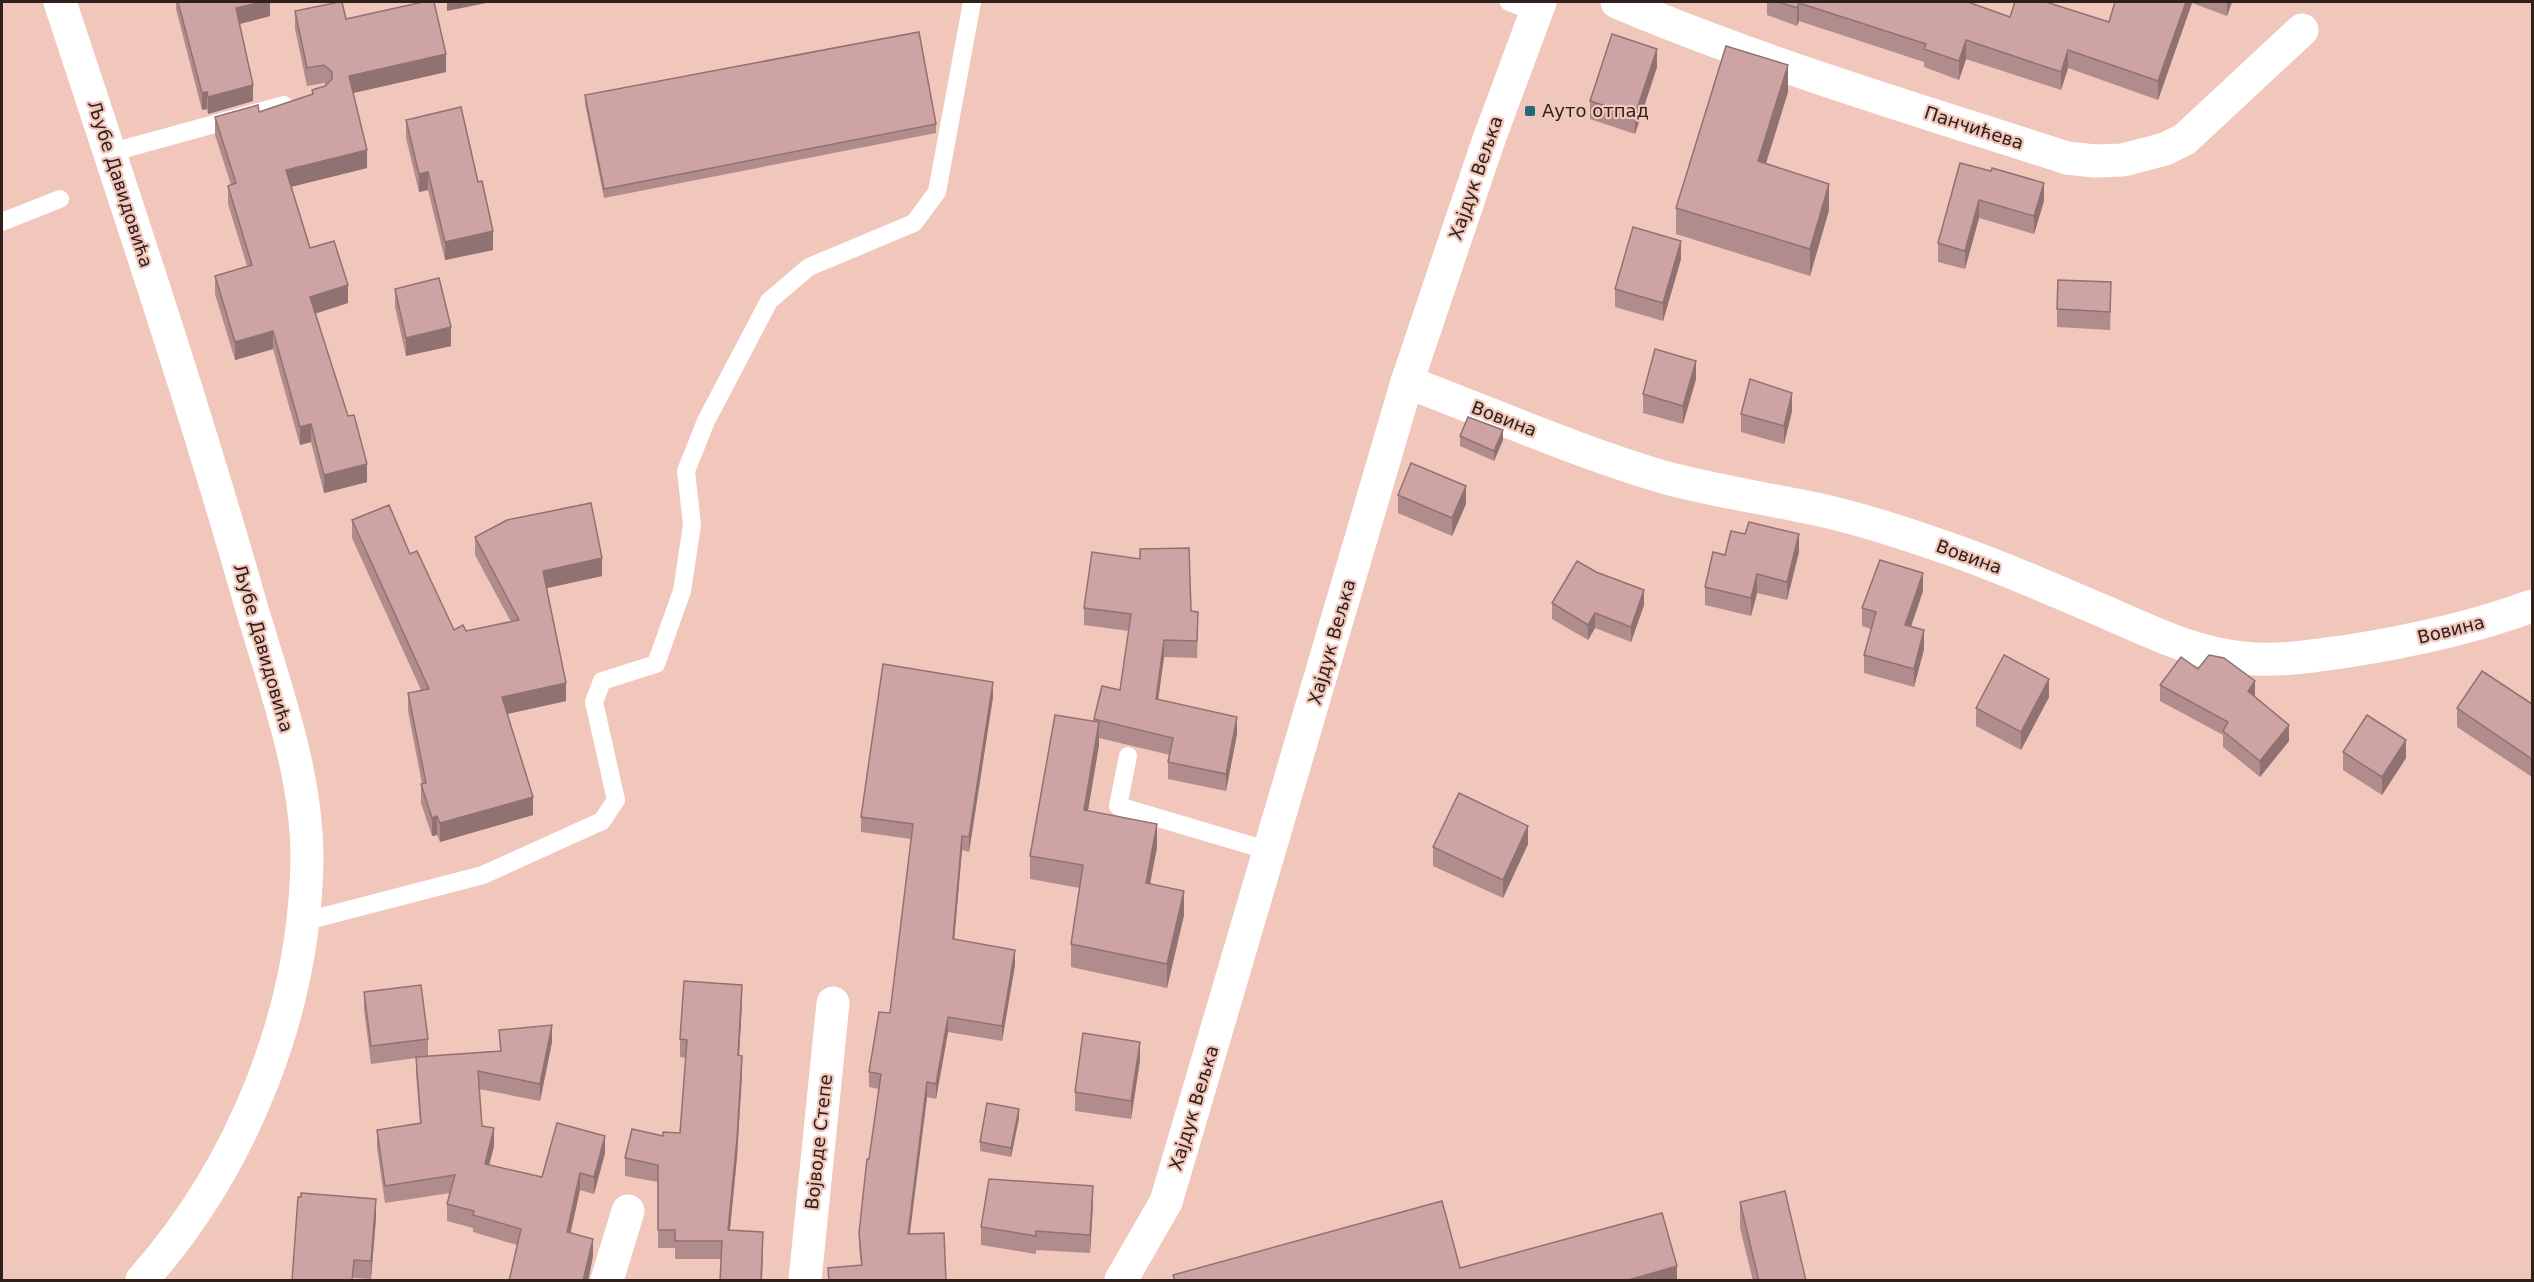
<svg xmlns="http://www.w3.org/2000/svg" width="2534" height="1282" viewBox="0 0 2534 1282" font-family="'DejaVu Sans',sans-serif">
  <rect width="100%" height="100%" fill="#f1c6bb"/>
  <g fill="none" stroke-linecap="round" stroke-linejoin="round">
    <g stroke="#fff" stroke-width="18">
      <path d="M1509 2 1537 12"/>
      <path d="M109 153 284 105"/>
      <path d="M2 222 60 199"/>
      <path d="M1128 756 1118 806 1270 851"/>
      <path d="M302 922 483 875 602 821 616 800 594 702 602 681 656 664 682 591 692 525 686 471 706 421 769 301 809 267 914 223 937 192 972 2"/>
    </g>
    <g stroke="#fff" stroke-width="33">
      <path d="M1617 2C1763 64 1916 109 2067 158L2095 161 2123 160 2165 149 2185 139 2302 30"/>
      <path d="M1407 382C1492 414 1576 451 1663 477 1707 489 1751 496 1796 505 1846 514 1896 530 1944 547 1998 565 2051 589 2103 611 2149 631 2192 653 2243 658 2279 662 2313 656 2349 651 2412 641 2473 628 2532 606"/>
      <path d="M607 1280 628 1211"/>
      <path d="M805 1280 833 1003"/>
      <path d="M1121 1280 1166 1202 1407 382 1488 142 1540 2"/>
    </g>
    <path stroke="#fff" stroke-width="33" d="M60 2C125 200 192 398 249 599 273 682 307 770 307 858 305 1012 243 1166 142 1280"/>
  </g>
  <g fill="#b18c8d">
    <path d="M176 2H270V16L239 24 253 101 208 114 207 109 202 110 176 9Z"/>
    <path d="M1767 2H1968L2010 17 2109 22 2115 2H2232L2227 16 2192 3 2158 100 2068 68 2061 90 1966 59 1959 80 1924 67V62L1799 21 1797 26 1767 15Z"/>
    <path d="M295 11 346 19 446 72 353 93 367 168 291 187 310 248 348 303 315 314 367 482 324 493 311 442 300 445 273 349 235 360 215 294V276L247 266 228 204V186L231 185 215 135V117L259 112 312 94V90L325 86 326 85 324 83 307 86 295 29Z"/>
    <path d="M1657 67 1635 134 1590 119V101Z"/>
    <path d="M1788 92 1766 164 1829 210 1810 276 1676 234V208Z"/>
    <path d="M585 95 936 124V133L604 198 585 104Z"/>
    <path d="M406 120 493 250 445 260 428 190 419 192 406 138Z"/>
    <path d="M1991 171 2044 201 2034 234 1979 218 1965 269 1938 262V243Z"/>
    <path d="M1681 259 1663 321 1615 307V289Z"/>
    <path d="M395 289 451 346 406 356 395 307Z"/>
    <path d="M2111 300 2110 330 2057 327V309Z"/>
    <path d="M1696 379 1683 424 1643 413V394Z"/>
    <path d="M1792 411 1784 444 1741 432V414Z"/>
    <path d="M1460 436 1503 440 1494 461 1460 446Z"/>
    <path d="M1398 495 1466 504 1452 536 1398 513Z"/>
    <path d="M352 520 410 554 454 630 466 631 511 622 475 555V537L602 576 546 588 566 701 507 714 533 815 440 842 437 835 432 836 421 803V784H422L408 711V693L421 690 352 538Z"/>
    <path d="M1799 552 1787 600 1757 593 1751 616 1705 605V587L1725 555Z"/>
    <path d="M1923 591 1911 627 1924 649 1914 687 1864 673V655L1871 629 1862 626V608Z"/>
    <path d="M1552 603 1644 605 1631 642 1595 628 1588 640 1552 619Z"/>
    <path d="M1084 608 1191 611 1198 629 1197 658 1164 657 1158 700 1237 734 1226 791 1168 779V762L1170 755 1099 738V745L1088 811 1157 847 1150 883 1184 915 1167 988 1071 967V944L1080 888 1030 879V856L1094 721V719L1120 690 1129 631 1084 625Z"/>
    <path d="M2198 669 2255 697 2289 741 2260 777 2223 747V735L2160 701V685Z"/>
    <path d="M993 697 969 852 962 850 954 939 1015 965 1002 1041 948 1032 936 1099 927 1097 909 1234 946 1281H828V1268L861 1265 859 1247V1233L879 1089 869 1087V1072L890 1013 911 839 861 832V817Z"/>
    <path d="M2049 697 2021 750 1976 726V708Z"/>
    <path d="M2532 704V777L2457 727V708Z"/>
    <path d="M2343 752 2406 758 2382 795 2343 770Z"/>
    <path d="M1528 844 1503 898 1433 866V847Z"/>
    <path d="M364 992 428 1039V1056L500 1051 499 1030 552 1042 540 1101 479 1089 482 1126 494 1146 489 1165 542 1177 605 1153 594 1194 580 1190 570 1233 593 1256 588 1281H509L517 1245 473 1232V1228L447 1221V1204L450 1193 385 1203 377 1148V1130L420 1124 416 1074V1058L371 1064 364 1010Z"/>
    <path d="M742 1003 739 1056 742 1074 737 1157 730 1230 763 1250 721 1259H675V1248H658V1182L625 1176V1158L663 1136 680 1133 686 1058 680 1057V1039Z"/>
    <path d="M1140 1060 1131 1119 1075 1111V1092Z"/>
    <path d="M1019 1118 1011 1157 980 1151V1142Z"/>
    <path d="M301 1197 376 1217 371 1279 354 1278Z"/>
    <path d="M1740 1202 1806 1281H1753L1740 1228Z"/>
    <path d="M1093 1204 1090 1253 1036 1250V1254L981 1245V1227Z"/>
  </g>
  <g fill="#907273">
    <path d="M262 2H270V16L236 25V8Z"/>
    <path d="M447 2H491L447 11Z"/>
    <path d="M2186 2H2192V3L2158 100V81Z"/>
    <path d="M2227 2H2232L2227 16Z"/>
    <path d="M1799 3V21L1797 26V8Z"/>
    <path d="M1966 40V59L1959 80V61Z"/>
    <path d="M1657 49V67L1635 134V115Z"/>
    <path d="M2068 50V68L2061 90V72Z"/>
    <path d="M446 54V72L349 94V76Z"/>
    <path d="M1788 65V92L1758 188V161Z"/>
    <path d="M253 85V101L208 114V97Z"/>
    <path d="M207 92V109L202 110V93Z"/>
    <path d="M367 150V168L286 188V170Z"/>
    <path d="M428 172V190L419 192V174Z"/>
    <path d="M2044 183V201L2034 234V216Z"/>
    <path d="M1829 184V210L1810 276V249Z"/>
    <path d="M1979 200V218L1965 269V251Z"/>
    <path d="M493 231V250L445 260V242Z"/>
    <path d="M1681 241V259L1663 321V303Z"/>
    <path d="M348 285V303L310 315V297Z"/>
    <path d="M451 327V346L406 356V338Z"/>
    <path d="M273 331V349L235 360V342Z"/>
    <path d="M1696 361V379L1683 424V406Z"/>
    <path d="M1792 393V411L1784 444V426Z"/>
    <path d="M311 424V442L300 445V427Z"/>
    <path d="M1503 430V440L1494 461V451Z"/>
    <path d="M367 464V482L324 493V475Z"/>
    <path d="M1466 486V504L1452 536V518Z"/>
    <path d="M1799 534V552L1787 600V582Z"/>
    <path d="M602 558V576L543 589V571Z"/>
    <path d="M1923 573V591L1905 643V625Z"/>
    <path d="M1757 574V593L1751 616V598Z"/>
    <path d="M1644 590V605L1631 642V627Z"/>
    <path d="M1595 613V628L1588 640V625Z"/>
    <path d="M1924 630V649L1914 687V669Z"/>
    <path d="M1164 640V657L1156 716V699Z"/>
    <path d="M2049 679V697L2021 750V732Z"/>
    <path d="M2255 681V697L2248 691Z"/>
    <path d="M993 682V697L969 852V837Z"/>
    <path d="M566 683V701L502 715V697Z"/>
    <path d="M1237 717V734L1226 791V774Z"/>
    <path d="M1099 722V745L1084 833V810Z"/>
    <path d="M2289 725V741L2260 777V761Z"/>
    <path d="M2406 740V758L2382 795V777Z"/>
    <path d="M533 797V815L440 842V823Z"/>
    <path d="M437 816V835L432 836V818Z"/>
    <path d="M1157 824V847L1146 906V883Z"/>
    <path d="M1528 826V844L1503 898V880Z"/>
    <path d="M962 836V850L953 954V939Z"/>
    <path d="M1184 891V915L1167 988V964Z"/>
    <path d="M1015 950V965L1002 1041V1026Z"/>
    <path d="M742 985V1003L738 1073V1055Z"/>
    <path d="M948 1017V1032L936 1099V1084Z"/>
    <path d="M552 1025V1042L540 1101V1084Z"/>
    <path d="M1140 1042V1060L1131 1119V1101Z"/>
    <path d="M742 1056V1074L737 1157 728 1248V1230Z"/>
    <path d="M927 1082V1097L908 1249V1234Z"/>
    <path d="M1019 1109V1118L1011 1157V1148Z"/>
    <path d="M494 1128V1146L485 1181V1164Z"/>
    <path d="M605 1136V1153L594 1194V1177Z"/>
    <path d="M580 1173V1190L567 1249V1232Z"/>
    <path d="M1093 1186V1204L1090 1253V1235Z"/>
    <path d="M376 1199V1217L371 1279V1261Z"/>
    <path d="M763 1232V1250L762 1281H761Z"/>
    <path d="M593 1239V1256L588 1281H583Z"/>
    <path d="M1677 1266V1281H1625Z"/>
  </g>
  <g fill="#cea3a4" stroke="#907273" stroke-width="1.5">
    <path d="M178 2H262L236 8 253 85 208 97 207 92 202 93Z"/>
    <path d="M339 2H342L346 19 423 2H434L446 54 349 76 367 150 286 170 310 248 334 241 348 285 310 297 348 416 354 415 367 464 324 475 311 424 300 427 273 331 235 342 215 276 252 265 228 186 236 183 215 117 258 105 259 112 313 94 312 90 325 86 332 79V72L324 65 307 68 295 11Z"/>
    <path d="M1779 2H1968L2010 17 2015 2H2046L2109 22 2115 2H2186L2158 81 2068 50 2061 72 1966 40 1959 61 1924 49 1926 44 1799 3 1797 8Z"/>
    <path d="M919 32 936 124 604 189 585 95Z"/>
    <path d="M1612 34 1657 49 1635 115 1590 101Z"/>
    <path d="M1726 46 1788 65 1758 161 1829 184 1810 249 1676 208Z"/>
    <path d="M461 107 478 182 482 181 493 231 445 242 428 172 419 174 406 120Z"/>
    <path d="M1960 163 1991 171 1992 168 2044 183 2034 216 1979 200 1965 251 1938 243Z"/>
    <path d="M1633 227 1681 241 1663 303 1615 289Z"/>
    <path d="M439 278 451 327 406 338 395 289Z"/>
    <path d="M2058 280 2111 282 2110 312 2057 309Z"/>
    <path d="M1655 349 1696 361 1683 406 1643 394Z"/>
    <path d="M1750 379 1792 393 1784 426 1741 414Z"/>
    <path d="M1468 417 1503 430 1494 451 1460 436Z"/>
    <path d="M1411 463 1466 486 1452 518 1398 495Z"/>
    <path d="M591 503 602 558 543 571 566 683 502 697 533 797 440 823 437 816 432 818 421 784 426 783 408 693 429 689 352 520 389 505 410 554 417 551 454 630 463 625 466 631 519 620 475 537 507 520Z"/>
    <path d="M1749 522 1799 534 1787 582 1757 574 1751 598 1705 587 1713 552 1725 555 1731 531 1745 534Z"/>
    <path d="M1189 548 1191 611 1198 612 1197 641 1164 640 1156 699 1237 717 1226 774 1168 762 1173 738 1094 719 1102 686 1120 690 1131 614 1084 608 1092 552 1140 559V549Z"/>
    <path d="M1880 560 1923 573 1905 625 1924 630 1914 669 1864 655 1876 612 1862 608Z"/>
    <path d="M1577 561 1596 572 1644 590 1631 627 1595 613 1588 625 1552 603Z"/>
    <path d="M2004 655 2049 679 2021 732 1976 708Z"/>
    <path d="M2209 655 2224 658 2255 681 2248 691 2289 725 2260 761 2223 731 2228 722 2160 685 2181 657 2198 669Z"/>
    <path d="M883 664 993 682 969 837 962 836 953 939 1015 950 1002 1026 948 1017 936 1084 927 1082 908 1234 944 1233 946 1281H829L828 1268 862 1265 859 1233 867 1159H869L881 1074 869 1072 879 1012 890 1013 913 824 861 817Z"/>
    <path d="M2482 671 2532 704V759L2457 708Z"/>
    <path d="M1055 715 1099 722 1084 810 1157 824 1146 883 1184 891 1167 964 1071 944 1083 865 1030 856Z"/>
    <path d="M2367 715 2406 740 2382 777 2343 752Z"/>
    <path d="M1459 793 1528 826 1503 880 1433 847Z"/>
    <path d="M684 981 742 985 738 1055 742 1056 737 1139 728 1230 763 1232 761 1281H720L722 1241H675V1230H658V1165L625 1158 632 1129 663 1136V1132L680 1133 687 1040 680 1039Z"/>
    <path d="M421 985 428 1039 371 1046 364 992Z"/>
    <path d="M552 1025 540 1084 478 1071 482 1126 494 1128 485 1164 542 1177 557 1123 605 1136 594 1177 580 1173 567 1232 593 1239 583 1281H509L521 1229 473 1215 474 1211 447 1204 455 1175 385 1186 377 1130 421 1123 416 1057 501 1051 499 1030Z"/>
    <path d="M1083 1033 1140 1042 1131 1101 1075 1092Z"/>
    <path d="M987 1103 1019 1109 1011 1148 980 1142Z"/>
    <path d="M989 1179 1093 1186 1090 1235 1036 1231V1236L981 1227Z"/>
    <path d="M1785 1191 1806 1281H1759L1740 1202Z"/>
    <path d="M301 1193 376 1199 371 1261 354 1260 352 1281H292L298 1197H301Z"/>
    <path d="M1442 1201 1460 1268 1662 1213 1677 1266 1625 1281H1175L1173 1275Z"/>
  </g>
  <rect fill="#246979" stroke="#f1c6bb" stroke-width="2" x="1524" y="105" width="12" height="12" rx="3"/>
  <g text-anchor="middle" stroke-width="4.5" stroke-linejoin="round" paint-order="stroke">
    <g font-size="18" fill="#2f201c" stroke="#f1c6bb" text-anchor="start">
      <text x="1542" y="117">Ауто отпад</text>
    </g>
    <g font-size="18" fill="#2f201c" stroke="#f1c6bb">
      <text transform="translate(1974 128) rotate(18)" y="6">Панчићева</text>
      <text transform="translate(1476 178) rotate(-71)" y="6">Хајдук Вељка</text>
      <text transform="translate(120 184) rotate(72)" y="6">Љубе Давидовића</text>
      <text transform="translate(1504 419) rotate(21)" y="6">Вовина</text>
      <text transform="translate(1969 557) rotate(20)" y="6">Вовина</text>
      <text transform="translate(2451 630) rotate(-14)" y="6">Вовина</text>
      <text transform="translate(1332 642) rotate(-74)" y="6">Хајдук Вељка</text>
      <text transform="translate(263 648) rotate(74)" y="6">Љубе Давидовића</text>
      <text transform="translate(1194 1108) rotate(-73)" y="6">Хајдук Вељка</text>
      <text transform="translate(819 1142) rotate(-84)" y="6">Војводе Степе</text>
    </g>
  </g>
  <rect width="2534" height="1282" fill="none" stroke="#2f201c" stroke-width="6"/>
</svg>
